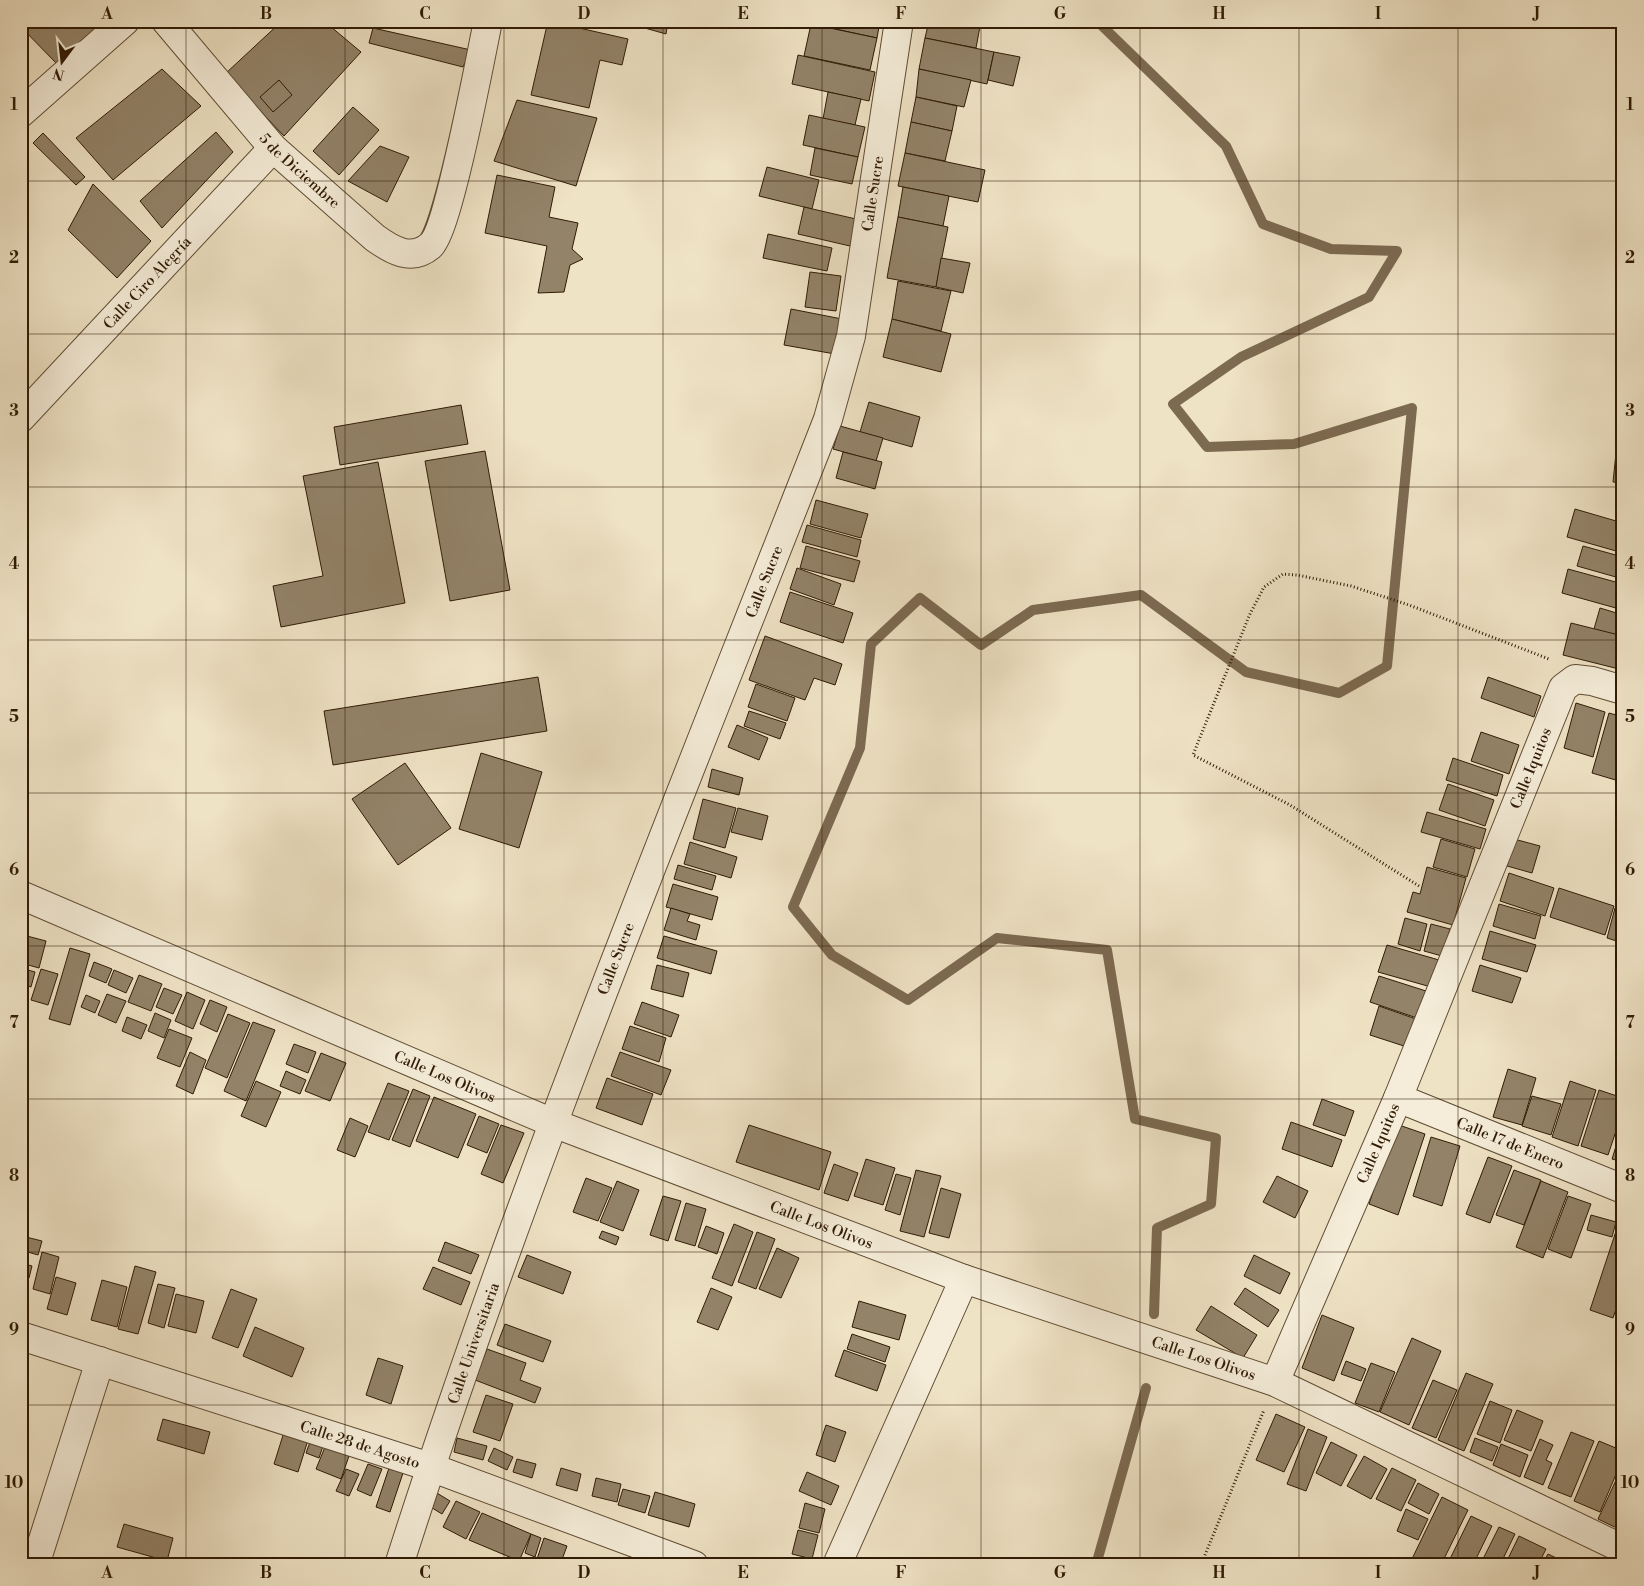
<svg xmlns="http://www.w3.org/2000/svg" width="1644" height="1586" viewBox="0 0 1644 1586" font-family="'Libre Bodoni',serif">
  <rect width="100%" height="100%" fill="#efe3c5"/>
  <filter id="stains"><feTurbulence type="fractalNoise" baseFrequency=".004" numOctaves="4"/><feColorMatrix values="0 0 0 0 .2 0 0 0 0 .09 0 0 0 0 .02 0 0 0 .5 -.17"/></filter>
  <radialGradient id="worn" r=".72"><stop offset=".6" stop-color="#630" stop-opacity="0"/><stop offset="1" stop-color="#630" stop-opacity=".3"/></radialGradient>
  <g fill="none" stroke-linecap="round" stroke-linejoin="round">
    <g stroke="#7c6a51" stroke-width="10">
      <path d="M1097 21 1226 146 1263 224 1331 249 1397 251 1369 297 1241 357 1173 404 1207 447 1294 444 1412 408 1387 666 1339 693 1246 672 1141 595 1033 610 981 645 920 598 871 644 860 748 793 907 832 955 908 1000 997 938 1107 950 1135 1119 1216 1138 1211 1204 1157 1228 1154 1314"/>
      <path d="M1096 1565 1146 1388"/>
    </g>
  </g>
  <g fill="#938369" stroke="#301b05">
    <path d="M21 21H103L57 64 21 27Z"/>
    <path d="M282 21H324L361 52 284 136 225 74Z"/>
    <path d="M548 21 628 39 622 65 600 60 589 108 531 95Z"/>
    <path d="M591 21H623L591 23Z"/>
    <path d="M628 21H668L666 34 627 23Z"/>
    <path d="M828 21H880L877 38 826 27Z"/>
    <path d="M929 21H981L976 48 925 38Z"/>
    <path d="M811 24 877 38 870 70 804 56Z"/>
    <path d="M373 28 471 50 463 67 369 43Z"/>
    <path d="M925 38 994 52 987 84 919 69Z"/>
    <path d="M994 52 1020 57 1013 86 988 80Z"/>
    <path d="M798 55 875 72 869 101 792 84Z"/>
    <path d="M162 69 201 106 113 180 76 138Z"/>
    <path d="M919 69 971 80 964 107 916 97Z"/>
    <path d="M279 80 292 95 273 112 260 97Z"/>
    <path d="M828 92 861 99 855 125 823 119Z"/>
    <path d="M916 97 957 106 952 131 911 122Z"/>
    <path d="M517 100 597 118 576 186 494 161Z"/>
    <path d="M353 107 379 130 339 175 313 151Z"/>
    <path d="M809 115 865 127 858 157 803 145Z"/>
    <path d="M911 122 952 131 945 161 905 153Z"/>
    <path d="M216 132 233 152 162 228 140 201Z"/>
    <path d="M43 133 85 177 76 185 33 143Z"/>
    <path d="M380 146 409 157 387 202 348 181Z"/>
    <path d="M815 148 858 157 852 184 810 175Z"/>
    <path d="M905 153 985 170 978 202 898 186Z"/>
    <path d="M767 167 819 180 812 209 759 196Z"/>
    <path d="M497 175 555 187 549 217 578 223 572 249 583 259 570 265 564 292 538 293 547 246 485 233Z"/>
    <path d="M93 184 151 241 117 278 68 230Z"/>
    <path d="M903 187 949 196 943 226 898 217Z"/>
    <path d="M804 207 856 219 850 246 798 234Z"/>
    <path d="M898 217 948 227 936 287 887 278Z"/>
    <path d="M768 234 832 248 827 271 763 258Z"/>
    <path d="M941 258 970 263 963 293 936 287Z"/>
    <path d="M810 272 841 276 836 311 805 307Z"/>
    <path d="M898 281 951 291 941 331 892 319Z"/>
    <path d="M791 309 842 319 835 354 784 345Z"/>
    <path d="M892 319 951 334 941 372 883 357Z"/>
    <path d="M869 402 920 417 912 447 860 432Z"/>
    <path d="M461 405 468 444 340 465 334 427Z"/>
    <path d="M840 426 883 438 876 461 833 449Z"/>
    <path d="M485 451 510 590 450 601 425 461Z"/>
    <path d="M843 452 882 462 875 489 836 478Z"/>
    <path d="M1616 453H1623V483L1613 482Z"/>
    <path d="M378 462 405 603 281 627 273 586 323 576 303 476Z"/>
    <path d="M816 500 868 514 861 538 810 524Z"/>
    <path d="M1575 509 1623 523V553L1567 537Z"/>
    <path d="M807 525 861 540 857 557 802 542Z"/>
    <path d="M806 546 860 561 854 582 800 568Z"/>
    <path d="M1583 546 1623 557V579L1577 566Z"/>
    <path d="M797 568 841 584 834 605 790 589Z"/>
    <path d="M1568 569 1623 584V610L1562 593Z"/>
    <path d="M790 592 853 613 843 643 780 622Z"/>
    <path d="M1600 608 1623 615V645L1592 636Z"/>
    <path d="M1571 623 1623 636V670L1563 655Z"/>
    <path d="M765 636 842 664 835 685 814 678 805 700 749 680Z"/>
    <path d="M538 677 547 731 333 765 324 711Z"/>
    <path d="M1488 677 1541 696 1534 717 1481 698Z"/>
    <path d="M756 684 795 698 787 721 748 707Z"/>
    <path d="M1576 703 1605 712 1593 757 1564 748Z"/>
    <path d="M749 711 786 723 780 739 744 726Z"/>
    <path d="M1609 713 1623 717V767L1619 781 1592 773Z"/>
    <path d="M737 725 768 738 759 760 728 747Z"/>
    <path d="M1481 732 1519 745 1509 774 1471 761Z"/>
    <path d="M481 753 542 772 519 848 459 829Z"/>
    <path d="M1453 758 1503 775 1497 796 1446 780Z"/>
    <path d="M405 763 451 828 398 865 352 799Z"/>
    <path d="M712 769 743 778 739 795 708 787Z"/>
    <path d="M1448 784 1494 800 1485 826 1439 810Z"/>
    <path d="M703 799 736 808 725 848 693 839Z"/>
    <path d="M738 808 768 816 762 840 731 832Z"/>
    <path d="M1427 812 1486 829 1480 849 1421 832Z"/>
    <path d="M1441 839 1475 849 1467 877 1433 867Z"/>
    <path d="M1514 839 1540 846 1532 873 1507 866Z"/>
    <path d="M690 842 737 857 731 878 684 864Z"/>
    <path d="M678 865 716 876 712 890 674 879Z"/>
    <path d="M1427 867 1466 878 1453 925 1407 912 1413 892 1420 894Z"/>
    <path d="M1509 873 1554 888 1545 916 1500 901Z"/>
    <path d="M673 884 718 897 712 920 666 907Z"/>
    <path d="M1559 888 1614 906 1605 935 1550 917Z"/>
    <path d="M1499 904 1541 916 1535 939 1493 926Z"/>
    <path d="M671 908 690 914 687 921 700 925 696 940 664 930Z"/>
    <path d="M1615 908 1623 910V943L1607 938Z"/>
    <path d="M1405 918 1427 924 1420 951 1398 944Z"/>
    <path d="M1431 924 1450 929 1442 956 1424 951Z"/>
    <path d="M1490 931 1536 945 1527 972 1482 959Z"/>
    <path d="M27 936 46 941 39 968 21 963Z"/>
    <path d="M664 936 717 951 711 974 657 958Z"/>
    <path d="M1387 945 1439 960 1431 987 1378 972Z"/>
    <path d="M70 948 90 954 70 1025 49 1019Z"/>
    <path d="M94 962 112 969 106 983 89 976Z"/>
    <path d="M657 965 689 973 683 997 651 989Z"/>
    <path d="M1480 965 1521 978 1512 1003 1472 991Z"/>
    <path d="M21 968 35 972 31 987 21 984Z"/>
    <path d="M41 969 58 974 48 1005 31 1000Z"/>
    <path d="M114 970 133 978 126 993 108 985Z"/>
    <path d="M139 975 162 984 151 1011 128 1002Z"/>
    <path d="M1379 976 1426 991 1417 1018 1370 1002Z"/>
    <path d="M164 988 182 995 173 1014 156 1007Z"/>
    <path d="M187 992 205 1000 193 1029 175 1021Z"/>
    <path d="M107 994 126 1001 116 1023 98 1015Z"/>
    <path d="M86 995 100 1001 95 1013 81 1007Z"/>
    <path d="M210 1000 227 1007 217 1032 200 1024Z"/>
    <path d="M642 1002 679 1015 671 1037 634 1024Z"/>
    <path d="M1379 1006 1416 1019 1407 1047 1370 1035Z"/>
    <path d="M155 1013 171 1020 164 1038 148 1031Z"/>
    <path d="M228 1014 250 1023 227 1078 205 1068Z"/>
    <path d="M127 1017 147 1025 141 1039 122 1031Z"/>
    <path d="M253 1022 275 1030 246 1101 224 1091Z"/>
    <path d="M630 1026 666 1038 659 1062 622 1049Z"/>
    <path d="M169 1029 192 1038 180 1067 157 1058Z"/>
    <path d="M294 1044 316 1052 308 1073 286 1064Z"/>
    <path d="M190 1052 206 1060 193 1094 176 1086Z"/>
    <path d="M620 1052 671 1070 661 1095 611 1076Z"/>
    <path d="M321 1053 346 1063 330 1101 305 1091Z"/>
    <path d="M1508 1069 1536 1078 1522 1125 1493 1117Z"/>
    <path d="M286 1071 306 1080 300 1094 280 1086Z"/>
    <path d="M607 1078 653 1094 642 1125 596 1108Z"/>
    <path d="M256 1081 281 1092 266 1127 241 1116Z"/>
    <path d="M1570 1081 1596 1090 1578 1146 1552 1137Z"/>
    <path d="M388 1083 409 1091 389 1140 368 1132Z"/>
    <path d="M413 1089 430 1096 410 1147 392 1140Z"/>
    <path d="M1599 1090 1623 1098V1110L1608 1155 1581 1146Z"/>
    <path d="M1532 1096 1561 1104 1551 1135 1522 1126Z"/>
    <path d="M434 1097 476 1114 458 1158 416 1141Z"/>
    <path d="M1322 1099 1354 1111 1345 1136 1313 1125Z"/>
    <path d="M479 1116 499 1124 487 1153 467 1145Z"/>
    <path d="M350 1118 368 1126 355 1157 337 1150Z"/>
    <path d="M1291 1122 1342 1140 1332 1167 1282 1149Z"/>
    <path d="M1396 1124 1425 1134 1398 1215 1369 1204Z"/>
    <path d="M501 1125 524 1133 503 1183 481 1174Z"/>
    <path d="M749 1125 831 1152 819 1190 736 1162Z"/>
    <path d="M1622 1127H1623V1162L1612 1159Z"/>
    <path d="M1431 1137 1460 1146 1442 1206 1413 1196Z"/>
    <path d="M1488 1157 1512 1166 1490 1223 1466 1214Z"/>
    <path d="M866 1159 895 1168 883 1205 854 1196Z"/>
    <path d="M834 1164 858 1173 848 1201 824 1193Z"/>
    <path d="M916 1170 941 1176 924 1237 900 1231Z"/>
    <path d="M1514 1170 1541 1180 1524 1225 1496 1215Z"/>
    <path d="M896 1174 911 1178 900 1215 885 1210Z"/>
    <path d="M1277 1176 1308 1191 1295 1218 1263 1202Z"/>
    <path d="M586 1178 612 1188 598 1221 573 1212Z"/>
    <path d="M617 1181 639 1190 623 1231 600 1222Z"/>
    <path d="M1541 1181 1568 1192 1543 1258 1516 1247Z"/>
    <path d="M941 1188 961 1194 949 1238 929 1233Z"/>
    <path d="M663 1196 681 1201 668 1241 650 1235Z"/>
    <path d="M1568 1196 1591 1204 1571 1258 1548 1249Z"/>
    <path d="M686 1203 706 1209 695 1246 675 1240Z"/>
    <path d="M1591 1215 1616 1222 1612 1237 1587 1230Z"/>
    <path d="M1621 1216 1623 1217V1288L1613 1318 1590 1310Z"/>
    <path d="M734 1224 753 1232 732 1286 712 1278Z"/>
    <path d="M706 1226 724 1233 717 1254 698 1247Z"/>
    <path d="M602 1231 619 1237 616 1245 599 1238Z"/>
    <path d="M757 1232 775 1239 756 1289 738 1282Z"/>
    <path d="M22 1236 42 1241 38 1255 21 1250Z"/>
    <path d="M445 1242 479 1255 471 1274 438 1261Z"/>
    <path d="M777 1248 799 1258 781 1298 759 1289Z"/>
    <path d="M42 1252 59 1257 50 1294 33 1289Z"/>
    <path d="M527 1255 571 1272 563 1294 518 1277Z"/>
    <path d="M1254 1255 1290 1273 1280 1294 1244 1276Z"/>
    <path d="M21 1263 32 1266 29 1278 21 1276Z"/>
    <path d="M135 1266 156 1272 138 1334 118 1329Z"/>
    <path d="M433 1267 470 1282 461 1305 423 1289Z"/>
    <path d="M56 1277 76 1283 67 1315 47 1309Z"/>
    <path d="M102 1280 127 1287 117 1327 91 1320Z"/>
    <path d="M158 1284 175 1288 164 1328 148 1323Z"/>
    <path d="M711 1288 732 1297 718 1330 697 1322Z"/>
    <path d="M1245 1288 1279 1310 1268 1327 1234 1304Z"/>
    <path d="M231 1289 257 1299 238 1348 212 1338Z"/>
    <path d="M176 1294 204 1301 196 1333 168 1326Z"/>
    <path d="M859 1301 906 1315 899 1340 852 1327Z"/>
    <path d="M1211 1306 1257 1335 1243 1358 1196 1330Z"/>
    <path d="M1322 1315 1354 1328 1334 1381 1302 1368Z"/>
    <path d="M505 1324 551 1341 543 1362 497 1345Z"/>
    <path d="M255 1327 304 1348 292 1377 243 1356Z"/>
    <path d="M852 1334 890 1347 885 1362 847 1349Z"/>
    <path d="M1412 1338 1441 1351 1409 1425 1380 1412Z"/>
    <path d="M487 1349 526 1363 520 1380 541 1388 535 1403 475 1380Z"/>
    <path d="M844 1350 886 1365 877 1391 835 1376Z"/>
    <path d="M378 1358 403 1366 391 1404 366 1395Z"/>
    <path d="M1346 1361 1366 1369 1361 1381 1341 1374Z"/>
    <path d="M1371 1363 1395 1372 1379 1412 1355 1403Z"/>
    <path d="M1466 1373 1493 1384 1464 1451 1438 1440Z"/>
    <path d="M1433 1380 1457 1390 1436 1438 1412 1428Z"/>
    <path d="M486 1395 513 1404 500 1441 473 1432Z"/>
    <path d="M1490 1401 1512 1410 1500 1443 1477 1434Z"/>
    <path d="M1517 1410 1543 1421 1531 1451 1504 1440Z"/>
    <path d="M1276 1414 1305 1427 1284 1472 1256 1460Z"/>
    <path d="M163 1419 210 1432 204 1454 157 1440Z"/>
    <path d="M826 1425 846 1432 835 1462 816 1455Z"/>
    <path d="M1308 1429 1327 1437 1306 1491 1287 1484Z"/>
    <path d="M284 1432 308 1440 298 1472 274 1464Z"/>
    <path d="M1571 1432 1594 1441 1571 1497 1548 1488Z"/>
    <path d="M457 1438 487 1446 483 1460 454 1452Z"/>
    <path d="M1475 1438 1498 1447 1492 1461 1470 1452Z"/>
    <path d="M1540 1439 1553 1445 1546 1460 1552 1463 1543 1485 1524 1477Z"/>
    <path d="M1599 1441 1623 1451V1458L1600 1512 1574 1501Z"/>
    <path d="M310 1442 323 1446 319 1458 306 1453Z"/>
    <path d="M1331 1442 1357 1455 1341 1486 1316 1473Z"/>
    <path d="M1501 1444 1528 1455 1520 1477 1493 1465Z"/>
    <path d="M325 1447 349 1456 341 1479 316 1469Z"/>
    <path d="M494 1448 513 1457 507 1470 488 1461Z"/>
    <path d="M1364 1456 1387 1469 1371 1499 1347 1486Z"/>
    <path d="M517 1459 536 1464 532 1478 513 1472Z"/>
    <path d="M368 1464 382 1469 371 1496 357 1490Z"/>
    <path d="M389 1468 403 1473 390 1512 376 1507Z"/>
    <path d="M561 1468 581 1474 577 1491 556 1485Z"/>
    <path d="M1392 1468 1416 1480 1401 1511 1376 1499Z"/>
    <path d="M346 1469 359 1474 349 1496 336 1491Z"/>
    <path d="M807 1472 839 1486 831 1505 799 1491Z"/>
    <path d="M596 1478 621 1484 617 1502 592 1496Z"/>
    <path d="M1617 1478 1623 1481V1521L1619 1529 1598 1519Z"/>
    <path d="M1418 1483 1439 1494 1429 1514 1408 1503Z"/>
    <path d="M623 1489 650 1496 645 1513 618 1505Z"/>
    <path d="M432 1490 450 1501 442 1514 424 1503Z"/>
    <path d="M655 1492 695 1504 689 1527 648 1515Z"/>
    <path d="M1442 1497 1468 1510 1441 1565H1409Z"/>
    <path d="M456 1501 480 1512 466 1539 443 1527Z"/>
    <path d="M805 1503 825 1509 819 1533 799 1528Z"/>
    <path d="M1406 1509 1428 1519 1418 1540 1397 1531Z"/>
    <path d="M482 1513 531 1534 519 1561 469 1540Z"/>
    <path d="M1471 1516 1492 1526 1473 1565H1447Z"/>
    <path d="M124 1524 173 1538 167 1561 117 1547Z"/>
    <path d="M1499 1527 1515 1534 1500 1565H1480Z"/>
    <path d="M798 1530 818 1535 812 1559 792 1554Z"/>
    <path d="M531 1534 541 1538 535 1557 525 1553Z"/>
    <path d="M1519 1536 1546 1549 1538 1565H1505Z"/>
    <path d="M544 1538 567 1546 560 1565H551L537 1559Z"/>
    <path d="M1548 1554 1571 1565H1542Z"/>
    <path d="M120 1558 146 1565H118Z"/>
    <path d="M591 1559 615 1565H590Z"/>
  </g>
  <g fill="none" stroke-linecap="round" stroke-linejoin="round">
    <g stroke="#604d35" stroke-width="30">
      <g id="street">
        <path id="s1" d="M166 21 273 148 375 238C392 250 411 262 430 246 448 232 481 55 488 21"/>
        <path d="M21 113 125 21"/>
        <path id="s2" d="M21 418 273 148"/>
        <path id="s3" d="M21 895 553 1123 964 1279 1275 1382 1623 1549"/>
        <path id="s4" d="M1398 1098 1623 1189"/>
        <path id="s5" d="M21 1336 430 1467 694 1565"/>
        <path id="s6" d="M1275 1382 1398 1098 1563 688 1575 679 1592 681 1623 690"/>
        <path d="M35 1565 100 1361"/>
        <path id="s7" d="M399 1565C523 1176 680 798 828 419L851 336 899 21"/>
        <path d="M837 1565 964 1279"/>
      </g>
    </g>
    <g stroke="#301b05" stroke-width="3" stroke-dasharray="1 2.5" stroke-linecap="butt">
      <path d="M1419 886 1290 805 1193 755 1249 616 1264 587 1283 574 1297 575 1351 586 1409 605 1549 659"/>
      <path d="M1201 1565 1264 1410"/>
    </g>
    <use href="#street" stroke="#f5edd9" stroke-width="28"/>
  </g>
  <path fill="none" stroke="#301b05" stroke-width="1" stroke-opacity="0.55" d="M186 21V1565M345 21V1565M504 21V1565M663 21V1565M822 21V1565M981 21V1565M1140 21V1565M1299 21V1565M1458 21V1565M21 181H1623M21 334H1623M21 487H1623M21 640H1623M21 793H1623M21 946H1623M21 1099H1623M21 1252H1623M21 1405H1623"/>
  <g text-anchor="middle" stroke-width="4" stroke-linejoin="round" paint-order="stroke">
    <g font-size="15" fill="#301b05" stroke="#f5edd9">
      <text dy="5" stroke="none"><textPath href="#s1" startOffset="201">5 de Diciembre</textPath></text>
      <text dy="5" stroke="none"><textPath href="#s7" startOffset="1454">Calle Sucre</textPath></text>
      <text dy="5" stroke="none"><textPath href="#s2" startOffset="185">Calle Ciro Alegría</textPath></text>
      <text dy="5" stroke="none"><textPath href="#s7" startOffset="1049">Calle Sucre</textPath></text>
      <text dy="5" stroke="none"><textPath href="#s6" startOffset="665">Calle Iquitos</textPath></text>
      <text dy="5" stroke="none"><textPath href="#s7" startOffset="644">Calle Sucre</textPath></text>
      <text dy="5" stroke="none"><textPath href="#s3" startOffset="461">Calle Los Olivos</textPath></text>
      <text dy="5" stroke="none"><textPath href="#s6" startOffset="260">Calle Iquitos</textPath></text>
      <text dy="5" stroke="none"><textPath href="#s4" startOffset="121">Calle 17 de Enero</textPath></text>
      <text dy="5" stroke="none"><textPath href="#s3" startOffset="866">Calle Los Olivos</textPath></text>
      <text dy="5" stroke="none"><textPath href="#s7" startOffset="234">Calle Universitaria</textPath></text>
      <text dy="5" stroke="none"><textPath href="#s3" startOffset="1271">Calle Los Olivos</textPath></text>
      <text dy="5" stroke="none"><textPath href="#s5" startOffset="356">Calle 28 de Agosto</textPath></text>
    </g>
  </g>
  <rect width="1644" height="1586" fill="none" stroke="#efe3c5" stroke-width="55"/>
  <g transform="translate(62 62) rotate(195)" stroke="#f5edd9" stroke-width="4" paint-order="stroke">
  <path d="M0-4L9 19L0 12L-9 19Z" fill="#301b05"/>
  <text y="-8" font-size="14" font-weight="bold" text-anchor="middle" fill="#301b05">N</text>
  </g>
  <rect x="28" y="28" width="1588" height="1530" fill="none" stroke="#301b05" stroke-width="2"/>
  <g font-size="16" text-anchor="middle" font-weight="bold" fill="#301b05">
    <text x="107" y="19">A</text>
    <text x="266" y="19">B</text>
    <text x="425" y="19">C</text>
    <text x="584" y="19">D</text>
    <text x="743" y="19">E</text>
    <text x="901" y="19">F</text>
    <text x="1060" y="19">G</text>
    <text x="1219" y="19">H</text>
    <text x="1378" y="19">I</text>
    <text x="1537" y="19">J</text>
    <text x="14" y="110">1</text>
    <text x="1630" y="110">1</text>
    <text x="14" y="263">2</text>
    <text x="1630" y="263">2</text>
    <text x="14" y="416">3</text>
    <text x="1630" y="416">3</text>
    <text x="14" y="569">4</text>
    <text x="1630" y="569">4</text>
    <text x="14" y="722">5</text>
    <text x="1630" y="722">5</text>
    <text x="14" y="875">6</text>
    <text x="1630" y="875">6</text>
    <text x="14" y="1028">7</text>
    <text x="1630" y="1028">7</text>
    <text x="14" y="1181">8</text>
    <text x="1630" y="1181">8</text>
    <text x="14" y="1335">9</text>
    <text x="1630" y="1335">9</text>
    <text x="14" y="1488">10</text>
    <text x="1630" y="1488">10</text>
    <text x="107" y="1578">A</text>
    <text x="266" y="1578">B</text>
    <text x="425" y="1578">C</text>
    <text x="584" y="1578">D</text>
    <text x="743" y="1578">E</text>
    <text x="901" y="1578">F</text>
    <text x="1060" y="1578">G</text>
    <text x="1219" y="1578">H</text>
    <text x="1378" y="1578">I</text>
    <text x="1537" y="1578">J</text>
  </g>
  <rect width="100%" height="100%" filter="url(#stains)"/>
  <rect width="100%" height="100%" fill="url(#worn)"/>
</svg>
